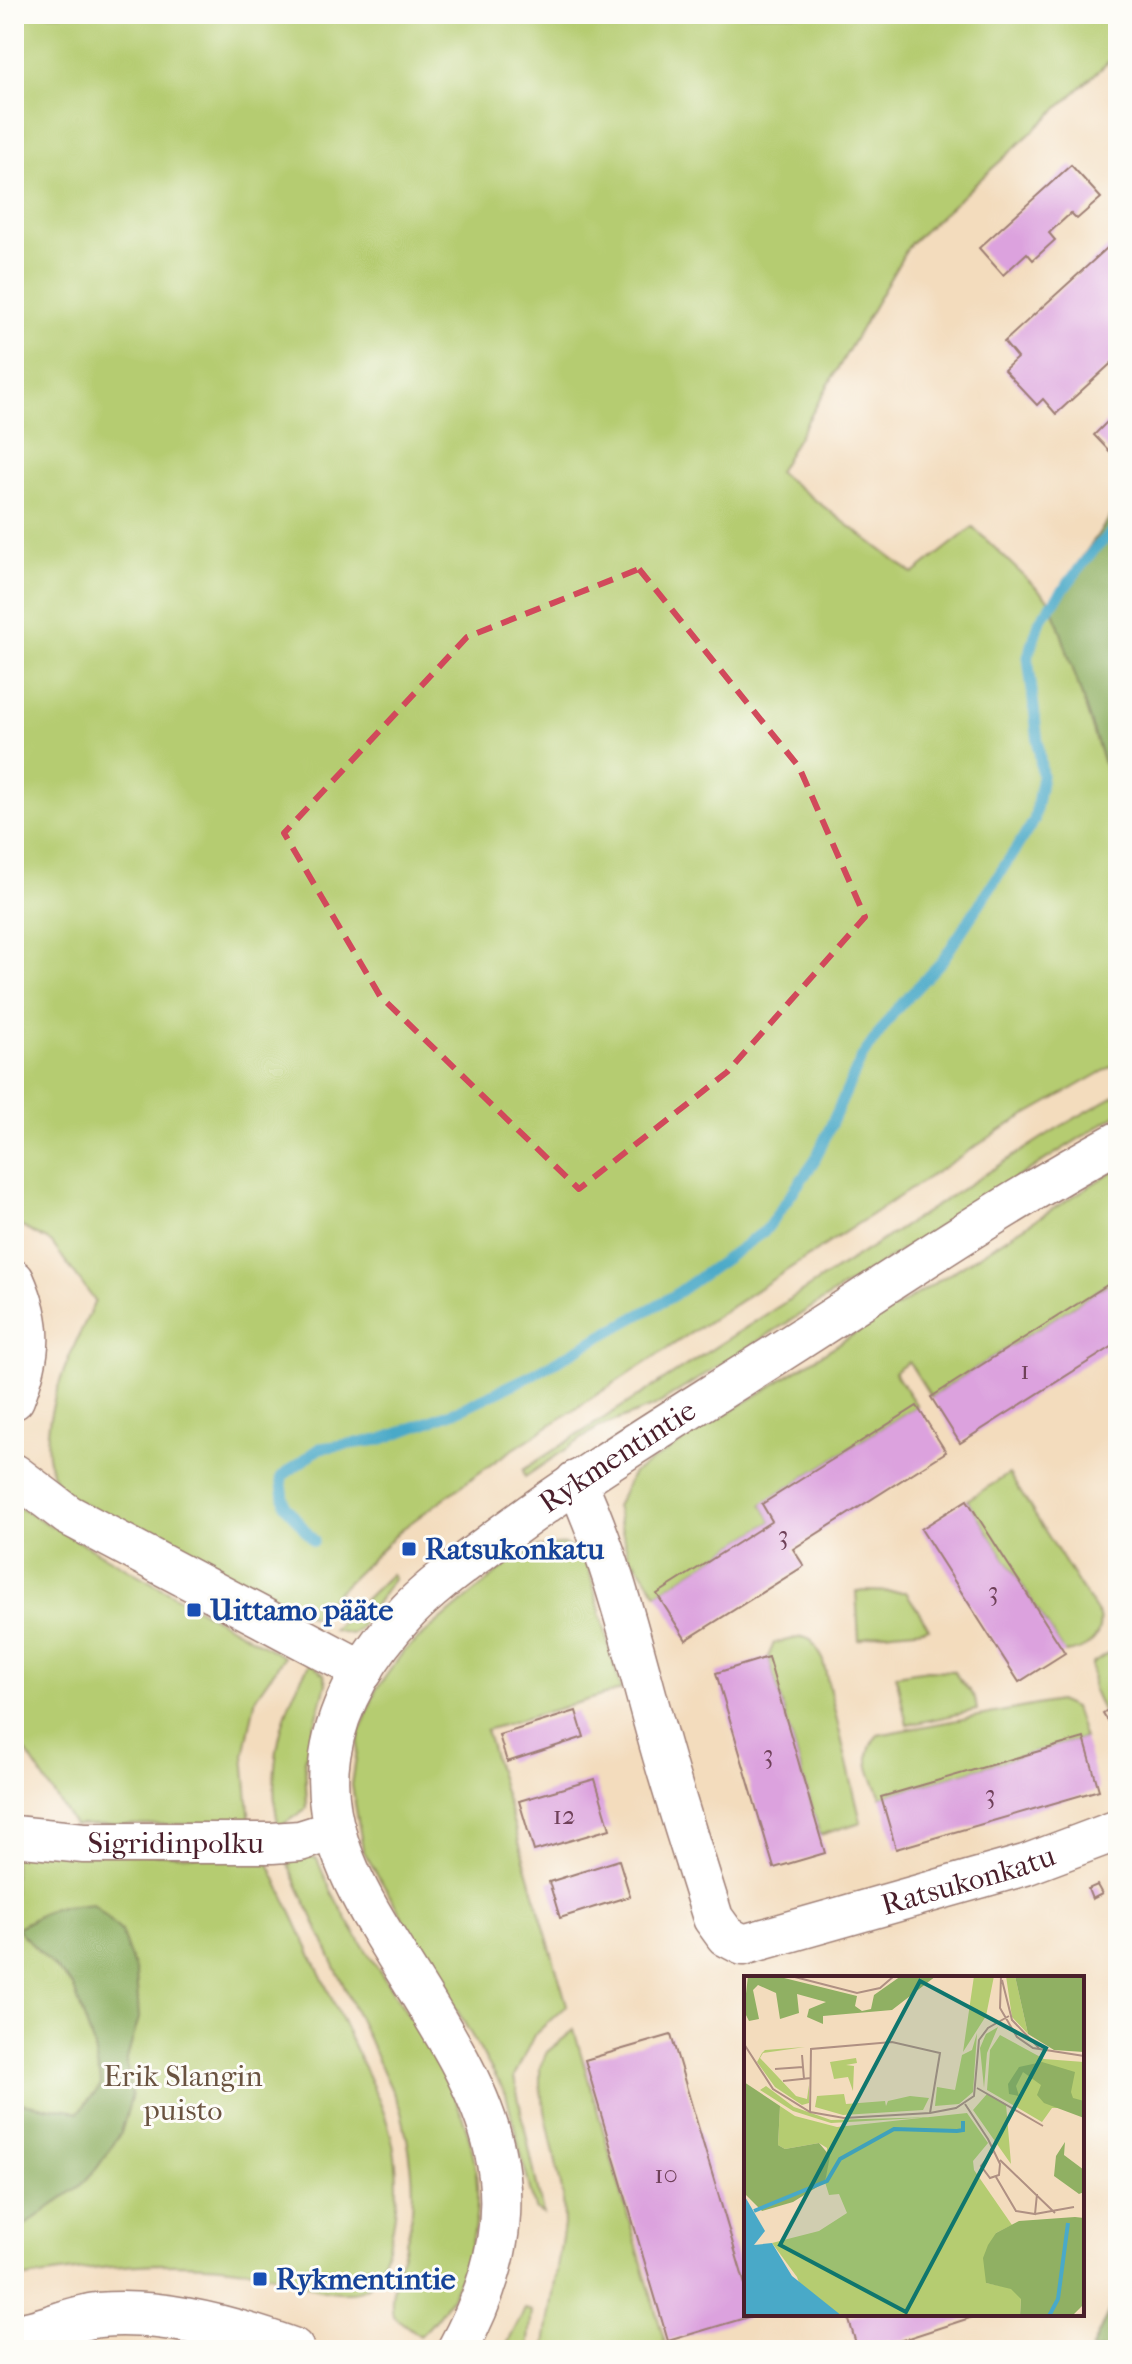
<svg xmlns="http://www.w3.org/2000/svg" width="1132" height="2364" viewBox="0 0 1132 2364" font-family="'IM FELL French Canon',serif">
  <rect width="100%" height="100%" fill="#fdfcf7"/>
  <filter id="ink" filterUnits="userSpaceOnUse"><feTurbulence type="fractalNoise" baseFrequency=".0125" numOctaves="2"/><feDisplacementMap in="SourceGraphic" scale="16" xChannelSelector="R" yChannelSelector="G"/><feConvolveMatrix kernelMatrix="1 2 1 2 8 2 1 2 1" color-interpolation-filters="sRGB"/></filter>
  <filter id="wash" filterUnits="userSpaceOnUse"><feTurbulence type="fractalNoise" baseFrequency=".006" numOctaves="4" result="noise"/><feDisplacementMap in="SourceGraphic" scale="32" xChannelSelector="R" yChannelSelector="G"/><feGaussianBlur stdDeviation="1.8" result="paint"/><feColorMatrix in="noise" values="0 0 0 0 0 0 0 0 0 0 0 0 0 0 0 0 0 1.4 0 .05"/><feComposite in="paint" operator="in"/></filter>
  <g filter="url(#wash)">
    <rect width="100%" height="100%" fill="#f3dcbd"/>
    <g fill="#b5cc71" stroke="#80764e" stroke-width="2">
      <path d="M14 14H1118V53L910 244 778 472 913 574 973 527 1051 602 1118 806V1063L1010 1124 497 1460 402 1529 312 1617 75 1500C69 1494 61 1489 57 1483 27 1434 74 1347 95 1301L51 1242 14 1223Z"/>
      <path d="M1118 1094V1114L655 1406 599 1427 525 1477 523 1470 1056 1129Z"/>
      <path d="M1118 1168V1278L931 1397 909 1362 894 1372 917 1406 762 1504 772 1521 657 1594 635 1561 634 1580 616 1506 633 1473Z"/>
      <path d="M1009 1474 1099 1616C1103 1639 1085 1651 1065 1653L967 1500Z"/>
      <path d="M14 1505 284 1657 256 1697 244 1755 250 1824 74 1825 14 1733Z"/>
      <path d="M565 1544 586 1559 621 1690 486 1730 567 2005 534 2035 514 2077 543 2214 535 2209 506 2094 363 1850 352 1785 360 1732 376 1690 403 1652 516 1557 536 1548Z"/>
      <path d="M391 1574 394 1577 358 1630 351 1634 333 1630Z"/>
      <path d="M856 1591 906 1592 929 1628C904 1633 882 1630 859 1640Z"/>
      <path d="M803 1637 811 1640 822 1657 861 1822 820 1835 768 1657 774 1643Z"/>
      <path d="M1118 1647V1703L1103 1713 1093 1690 1092 1664Z"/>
      <path d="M310 1663 324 1674 326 1684 305 1760 307 1808 282 1825 278 1823C267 1770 281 1708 310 1663Z"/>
      <path d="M927 1670 953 1671 975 1698 977 1710 907 1725 896 1675Z"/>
      <path d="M1058 1701 1074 1708 1084 1738 881 1797C871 1776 859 1754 878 1735Z"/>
      <path d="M14 1848 267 1859C294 1919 322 1977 349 2036 365 2071 385 2106 393 2144 402 2189 396 2246 370 2285 343 2306 286 2276 253 2270 173 2257 93 2267 14 2280Z"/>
      <path d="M310 1856 317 1859C367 1988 514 2101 469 2253 458 2287 446 2312 420 2336L393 2316C387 2286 405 2255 410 2225 417 2186 410 2146 400 2108L286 1860Z"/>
      <path d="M574 2030 667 2350H544L564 2225 563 2196 540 2087V2067L547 2052Z"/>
      <path d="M525 2309 532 2311 528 2350H504Z"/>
    </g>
    <g fill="#90b063" stroke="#6d6847" stroke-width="2">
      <path d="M1118 506V806L1051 602Z"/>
      <path d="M93 1904 121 1931 136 1973 139 2018 126 2062 132 2095 121 2133 97 2168 80 2186 14 2233V2102L79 2112 101 2086 93 2044 73 1986 16 1928 53 1908Z"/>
      <path d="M1118 2290V2350H1091Z"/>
    </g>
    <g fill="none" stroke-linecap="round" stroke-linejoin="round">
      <path stroke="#49a9c8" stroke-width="11" d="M314 1541 285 1505 281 1477 320 1448 380 1440 457 1411 530 1376 673 1296 766 1230 814 1162 862 1057 894 1012 942 961 1034 821 1042 776 1028 657 1040 620 1092 552 1118 526"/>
    </g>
    <g id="blocks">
      <g fill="#dca2de">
        <path d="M1071 165 1101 198 1077 219 1071 213 1049 233 1055 240 1033 260 1027 253 1003 275 979 248Z"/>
        <path d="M1118 238V357L1056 414 1043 399 1037 405 1004 370 1017 358 1004 342Z"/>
        <path d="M1118 411V456L1116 458 1094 435Z"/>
        <path d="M1118 1278V1343L960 1443 931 1397Z"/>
        <path d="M917 1406 946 1452 793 1549 804 1566 686 1640 657 1594 772 1521 762 1504Z"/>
        <path d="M967 1500 1065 1653 1019 1682 921 1529Z"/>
        <path d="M768 1657 825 1853 774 1868 716 1673Z"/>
        <path d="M1118 1703V1737L1103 1713Z"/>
        <path d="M576 1711 584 1737 507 1762 499 1735Z"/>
        <path d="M1084 1738 1099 1790 896 1849 881 1797Z"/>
        <path d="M595 1779 610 1829 534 1851 519 1801Z"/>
        <path d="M619 1860 630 1896 560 1918 549 1882Z"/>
        <path d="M1097 1885 1102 1894 1092 1899 1088 1889Z"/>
        <path d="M671 2035 746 2288V2314L755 2315 668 2341 585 2060Z"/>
        <path d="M857 2314H979V2315L890 2344 889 2341 858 2350 848 2317Z"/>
      </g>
    </g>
  </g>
  <g filter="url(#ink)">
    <use href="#blocks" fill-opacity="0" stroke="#9e7e74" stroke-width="2"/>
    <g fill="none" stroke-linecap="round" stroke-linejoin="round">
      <g stroke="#9e7e74" stroke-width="43">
        <g id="minor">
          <path d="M14 1280C34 1325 32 1354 14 1399"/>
          <path d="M14 1474 68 1515 363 1671"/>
          <path id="s1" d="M576 1481C613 1562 632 1645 656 1731 673 1794 694 1856 713 1918L726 1936 743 1945 1025 1865 1118 1830"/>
          <path id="s2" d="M14 1836 84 1843H272L300 1841 335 1830"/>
          <path id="s3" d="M457 2350C556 2169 467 2075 376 1922 346 1872 321 1815 330 1756 338 1702 370 1651 408 1611 435 1583 468 1561 499 1537 577 1479 660 1428 742 1376 867 1298 989 1212 1118 1142"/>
        </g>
      </g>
      <g stroke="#9e7e74" stroke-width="47">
        <path id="major" d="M14 2336C43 2334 69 2318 98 2315 162 2309 232 2328 292 2350"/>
      </g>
      <use href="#minor" stroke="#fff" stroke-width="40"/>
      <use href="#major" stroke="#fff" stroke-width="44"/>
    </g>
  </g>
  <path fill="none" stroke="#d1495b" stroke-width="6" stroke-dasharray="16 10" stroke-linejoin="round" d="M639 569 799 767 865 917 727 1072 579 1189 380 996 284 833 467 637Z"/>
  <g fill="#1a4fb4" stroke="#fdfcf7" stroke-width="3">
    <rect x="401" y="1541" width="16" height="16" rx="4"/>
    <rect x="186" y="1602" width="16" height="16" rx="4"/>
    <rect x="252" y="2271" width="16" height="16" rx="4"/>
  </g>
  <g text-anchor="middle" stroke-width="6" stroke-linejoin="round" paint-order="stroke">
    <g font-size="26" fill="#6e4058">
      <text x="1025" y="1379">1</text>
      <text x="783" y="1544">3</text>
      <text x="993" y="1600">3</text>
      <text x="768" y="1763">3</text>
      <text x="990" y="1803">3</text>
      <text x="564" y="1824">12</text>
      <text x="666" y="2183">10</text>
    </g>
    <g font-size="30" fill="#4a1f2b" stroke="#fdfcf7">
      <text dy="10" stroke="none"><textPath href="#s3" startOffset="1070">Rykmentintie</textPath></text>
      <text dy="10" stroke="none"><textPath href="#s2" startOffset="162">Sigridinpolku</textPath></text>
      <text dy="10" stroke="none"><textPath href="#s1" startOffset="734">Ratsukonkatu</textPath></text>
    </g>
    <g font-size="30" font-weight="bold" fill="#164399" stroke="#fdfcf7" text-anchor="start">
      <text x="425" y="1559">Ratsukonkatu</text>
      <text x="210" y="1620">Uittamo pääte</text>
      <text x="276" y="2289">Rykmentintie</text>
    </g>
    <g font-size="30" fill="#6a5340" stroke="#fdfcf7">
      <text x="183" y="2086">Erik Slangin<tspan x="183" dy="34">puisto</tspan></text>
    </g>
  </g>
  <g transform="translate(744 1976)">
    <rect width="340" height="340" fill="#f3dcbd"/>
    <path d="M230 0H250L242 40 219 76ZM262 0H271L284 58 268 41ZM254 51 243 77 240 112 236 72 242 58ZM233 57 229 116 215 128 191 130 193 111 211 114 218 79 228 74ZM256 59 300 83 340 86V132H308L298 146 243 114 246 74ZM61 71 19 77 16 82 52 120 63 123 65 109V127L58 129 31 111 13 86 18 77 21 74ZM112 82 113 87 102 89 110 90 109 115 104 101 90 103 86 86ZM22 110 50 131 87 144 191 141 87 147 49 135 16 114ZM100 118 102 128 141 125 142 130 144 125 166 120 185 122 179 134 99 139 71 131 73 120ZM243 118 262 128 267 188 229 134ZM36 130 51 140 93 151 223 137 244 167 229 185 230 194 268 249 252 257 242 307 267 312 277 322 276 340H67L53 301 28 267 75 255 103 237 95 218 85 219 81 206 83 172 75 167 41 173 34 169Z" fill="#b5cc71"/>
    <path d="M4 0H32L113 20 111 30 118 35 127 33 130 19 157 0H192L148 34 79 40V48L63 41 65 33 82 26 53 18 55 37 36 43 32 17 14 9 9 14 15 43 5 45 0 35ZM271 0H340V76L310 74 284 58ZM298 86 331 96 327 116 329 122 340 125V142L300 127 293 119 297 109 279 96 272 110 275 120 265 118 264 108 275 91ZM0 106 36 130 34 169 41 173 75 167 86 180 81 206 49 226 18 235 0 217ZM321 166 320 179 340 194V216L335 218 310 200 312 180ZM331 241 340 242V328L329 339 335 340H276L277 323 267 313 242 307 239 282 244 269 252 257 275 245Z" fill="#90b063"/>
    <path d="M0 219 21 255 10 269 28 267 48 300 98 340H0Z" fill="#49a9c8"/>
    <path fill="none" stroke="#49a9c8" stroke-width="4" d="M10 235 83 205 96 183 150 153 213 155 219 154V145M305 340 314 323 324 247"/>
    <path fill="none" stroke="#af9083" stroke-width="2" d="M47 0 113 17 136 12 150 0M257 0 256 32 273 61 289 72 340 80M258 4 268 44 295 72M0 68 29 113 66 136 100 142 186 137 212 132 230 120 235 64 244 52 265 40M58 79 60 103M31 93 59 91M39 105 67 102M233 112 299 150M221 128 244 163 256 188 255 199 246 202 237 190 250 174M66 136 67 73 148 66 196 77 186 137M256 184 311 237M252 201 272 235 291 238 293 218M291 238 330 231"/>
    <path fill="#0f766e" fill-opacity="0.15" stroke="#0f766e" stroke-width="4" d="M176 5 302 72 162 336 36 269Z"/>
    <rect width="340" height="340" fill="none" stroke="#4a1f2b" stroke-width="4"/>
  </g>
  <rect width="1132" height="2364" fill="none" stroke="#fdfcf7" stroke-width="48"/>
</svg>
